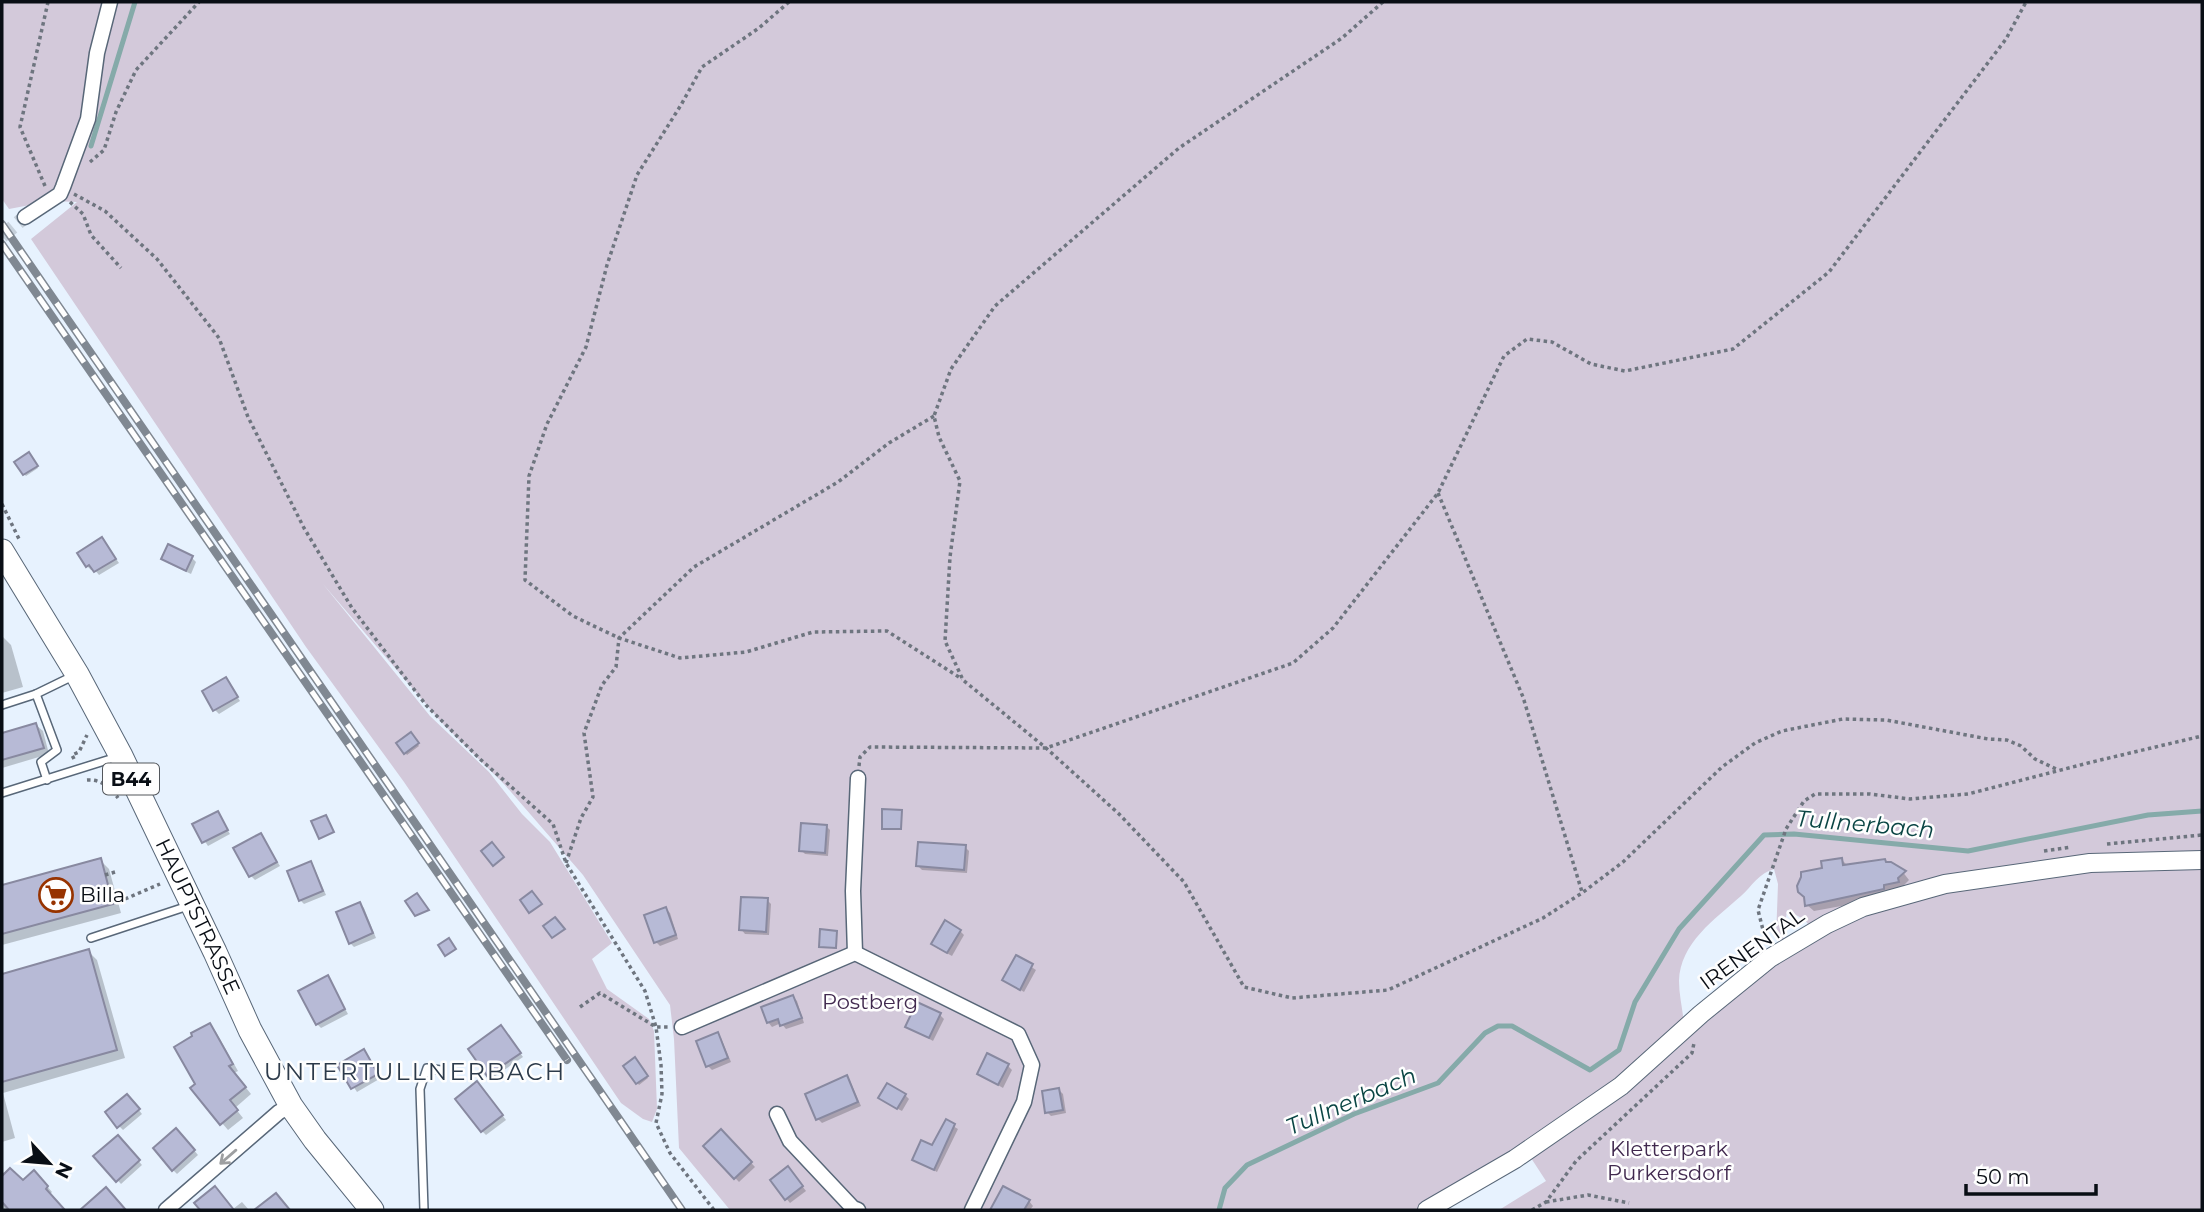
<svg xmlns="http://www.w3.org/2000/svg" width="2204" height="1212" viewBox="0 0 2204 1212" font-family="Montserrat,sans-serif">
  <rect width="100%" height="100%" fill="#e7f2fe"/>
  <path fill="#d3c9da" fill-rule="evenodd" d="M2 2H2202V1210H1499L1546 1181 1531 1158 1443 1210H730L679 1148 674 1039 670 1005 583 875 504 784 443 724 323 584 430 716 489 772 522 814 550 842 612 943 592 959 607 989 649 1019 654 1031 657 1109 652 1122 643 1119 621 1103 404 782 306 647 31 239 77 202 51 201 9 209 2 199ZM1774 869 1778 884 1776 938 1779 941 1783 940 1787 910 1805 920 1810 927 1684 1025C1683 1010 1679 996 1679 981 1680 943 1715 919 1741 896 1752 886 1759 873 1774 869Z"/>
  <g fill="#0003">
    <path d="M30 456 38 468 26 476 24 474Z"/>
    <path d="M102 539 119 563 99 575 94 569 91 570 87 566Z"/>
    <path d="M169 547 192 558 196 562 191 574 168 563 163 559Z"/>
    <path d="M2 636 11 645 23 687 2 693Z"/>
    <path d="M226 679 240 701 219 714 215 710Z"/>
    <path d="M36 725 43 731 49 754 2 768V735Z"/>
    <path d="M411 734 419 746 407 755 399 744Z"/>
    <path d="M901 812 902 830 885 829 884 828Z"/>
    <path d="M217 813 230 834 208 846 194 825Z"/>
    <path d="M826 826 830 830 828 856 805 854 801 850Z"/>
    <path d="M261 835 280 866 255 880 251 876Z"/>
    <path d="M965 847 969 851 967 873 922 870 918 866Z"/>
    <path d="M1841 859 1848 866 1885 860 1902 871 1909 880 1904 885 1905 888 1880 899 1814 911 1807 905 1824 870Z"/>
    <path d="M100 860 109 869 121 913 2 945V887Z"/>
    <path d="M310 863 314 867 326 895 304 904 300 900Z"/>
    <path d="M767 900 771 904 769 935 745 934 741 929Z"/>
    <path d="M360 904 364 908 376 938 354 947 350 943Z"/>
    <path d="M666 909 670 913 678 939 660 946 656 942Z"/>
    <path d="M960 931 964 935 952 956 937 948Z"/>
    <path d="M837 932V949L821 946Z"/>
    <path d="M88 951 97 960 125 1058 3 1093 15 1138 2 1142V976Z"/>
    <path d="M1016 957 1036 970 1024 992 1004 980Z"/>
    <path d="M327 977 348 1014 321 1028 317 1024Z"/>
    <path d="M793 997 797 1001 804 1023 786 1029 781 1023 772 1027 768 1022Z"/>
    <path d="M940 1015 944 1019 933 1041 907 1026Z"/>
    <path d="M210 1025 216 1032 238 1071 234 1073 251 1094 235 1108 243 1118 228 1130 193 1089 198 1085Z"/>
    <path d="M504 1031 523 1057 491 1079 488 1075Z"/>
    <path d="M717 1034 721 1038 731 1062 712 1070 708 1066Z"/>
    <path d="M368 1056 381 1078 357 1092 340 1066Z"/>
    <path d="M636 1061 648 1078 639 1085 626 1066Z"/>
    <path d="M1008 1066 1012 1070 1003 1088 979 1074Z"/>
    <path d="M846 1077 850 1081 861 1106 822 1123 818 1119Z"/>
    <path d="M481 1088 506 1120 486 1135 482 1131Z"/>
    <path d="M1059 1090 1063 1094 1066 1113 1051 1116 1047 1112Z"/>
    <path d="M905 1095 909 1099 902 1111 884 1102Z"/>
    <path d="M131 1100 142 1114 123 1130 119 1126Z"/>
    <path d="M946 1122 958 1129 937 1172 914 1159 932 1147Z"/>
    <path d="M721 1131 755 1167 739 1182 705 1146Z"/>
    <path d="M180 1134 198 1155 177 1174 173 1170Z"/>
    <path d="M121 1141 142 1165 121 1184 96 1156Z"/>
    <path d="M2 1171 6 1175 23 1182 39 1177 52 1192 49 1195 63 1210H2Z"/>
    <path d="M792 1173 806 1191 790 1203 772 1181Z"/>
    <path d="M1029 1201 1033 1206 1030 1210 992 1209Z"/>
    <path d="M242 1202 249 1210H203L197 1203 233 1209Z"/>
  </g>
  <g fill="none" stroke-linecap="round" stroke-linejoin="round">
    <g stroke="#85aaa9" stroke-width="5">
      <path d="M91 146 135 2"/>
      <path d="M1219 1210 1225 1188 1247 1165 1354 1114 1438 1083 1485 1033 1498 1026H1512L1590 1070 1619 1050 1635 1002 1679 929 1764 835 1794 834 1968 851 2148 815 2202 811"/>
    </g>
  </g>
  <g fill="#b7bad6" stroke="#8889a0" stroke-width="2">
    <path d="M29 452 38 466 23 475 14 462Z"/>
    <path d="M102 537 116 559 94 572 89 565 86 567 77 553Z"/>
    <path d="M168 544 193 556 186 571 161 559Z"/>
    <path d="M226 677 238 697 213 711 202 691Z"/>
    <path d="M36 723 44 748 2 760V733Z"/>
    <path d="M411 732 419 743 404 754 396 743Z"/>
    <path d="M882 809 902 810 901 829H882Z"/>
    <path d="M218 811 228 830 202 843 192 824Z"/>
    <path d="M326 815 334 832 319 839 311 821Z"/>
    <path d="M801 823 827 825 825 853 799 851Z"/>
    <path d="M261 833 277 862 249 877 233 848Z"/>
    <path d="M492 842 504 857 493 866 481 851Z"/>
    <path d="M918 842 966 845 964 870 916 866Z"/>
    <path d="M101 858 113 904 2 934V885Z"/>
    <path d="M1842 858 1843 865 1885 859 1886 862H1891L1906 871 1898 878 1899 882 1884 885V889L1805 906 1804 897 1798 892 1797 886 1801 877V872L1822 868 1821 861Z"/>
    <path d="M311 861 323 891 299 901 287 871Z"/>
    <path d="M532 891 542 904 529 913 520 900Z"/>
    <path d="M417 893 429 910 415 916 405 901Z"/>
    <path d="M741 897 768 898 766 932 739 930Z"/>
    <path d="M360 902 373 933 349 944 336 912Z"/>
    <path d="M666 907 676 935 654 943 644 915Z"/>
    <path d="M555 917 565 929 552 938 543 926Z"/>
    <path d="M945 920 961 930 947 953 931 944Z"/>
    <path d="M820 929 837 931 836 948 819 947Z"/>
    <path d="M449 938 456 949 445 956 438 945Z"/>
    <path d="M89 949 117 1050 2 1082V974Z"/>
    <path d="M1016 955 1033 964 1020 990 1002 980Z"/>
    <path d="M328 975 345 1009 316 1025 298 991Z"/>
    <path d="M793 995 802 1018 780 1026 778 1019 767 1023 761 1007Z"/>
    <path d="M917 1002 941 1013 929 1038 905 1027Z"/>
    <path d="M210 1023 233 1064 229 1066 246 1087 230 1100 238 1110 220 1125 190 1088 195 1084 174 1047 192 1036 191 1033Z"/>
    <path d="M501 1025 521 1053 487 1076 468 1049Z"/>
    <path d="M718 1032 728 1058 706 1067 696 1041Z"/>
    <path d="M364 1049 378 1074 351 1089 337 1065Z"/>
    <path d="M987 1053 1009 1064 998 1085 977 1074Z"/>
    <path d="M635 1057 648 1076 636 1084 623 1066Z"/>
    <path d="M847 1075 858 1102 816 1120 805 1094Z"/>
    <path d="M477 1081 503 1115 481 1132 455 1099Z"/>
    <path d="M887 1083 906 1094 897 1109 878 1098Z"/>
    <path d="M1059 1088 1063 1110 1045 1113 1042 1091Z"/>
    <path d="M127 1094 140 1109 117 1128 105 1112Z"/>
    <path d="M946 1119 955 1124 934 1170 912 1160 921 1140 932 1145Z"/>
    <path d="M176 1128 195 1150 172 1171 153 1148Z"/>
    <path d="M721 1129 752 1162 734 1179 703 1146Z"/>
    <path d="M118 1135 140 1160 116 1182 93 1156Z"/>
    <path d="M788 1166 803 1186 785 1200 770 1180Z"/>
    <path d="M10 1168 23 1180 34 1170 48 1186 46 1189 65 1210H9L2 1202V1176Z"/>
    <path d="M215 1186 234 1210H200L194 1203Z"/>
    <path d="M1003 1186 1030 1200 1024 1210H990Z"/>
    <path d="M106 1187 126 1210H80Z"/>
    <path d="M276 1193 290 1210H254Z"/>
  </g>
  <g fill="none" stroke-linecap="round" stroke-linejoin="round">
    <path stroke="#c6d0db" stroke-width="14" stroke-dasharray="14 7" stroke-linecap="butt" d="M2 236 25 217"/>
    <g stroke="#586778" stroke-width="10">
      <g id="service">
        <path d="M36 694 57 750 41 762 47 780"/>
        <path d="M2 705 36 694 73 676"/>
        <path d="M2 793 117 757"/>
        <path d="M91 938 188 906"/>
        <path d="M424 1210 420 1089 427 1068 441 1070"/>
      </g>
    </g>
    <g stroke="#586778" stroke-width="17">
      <g id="minor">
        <path d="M25 217 60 194 63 187 88 119 97 53 110 2"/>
        <path d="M855 953 853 891 858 778"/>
        <path d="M682 1027 855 953 1018 1034 1032 1065 1024 1102 972 1210"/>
        <path d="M777 1114 790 1141 853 1208 858 1210"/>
        <path d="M166 1210 279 1112 291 1106"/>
      </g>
    </g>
    <g stroke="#586778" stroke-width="20">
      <path id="tertiary" d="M1427 1210 1515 1159 1621 1086 1701 1014 1770 958 1827 924 1863 907 1945 884 2090 863 2202 860"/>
    </g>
    <g stroke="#586778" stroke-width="25">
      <g id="primary">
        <path id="s1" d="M2 551 77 674 121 756 215 952 250 1030 291 1106 315 1140 372 1210"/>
      </g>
    </g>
    <g stroke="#6e757f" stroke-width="3.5" stroke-dasharray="3.5 3.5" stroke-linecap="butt">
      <path d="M789 2 759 28 702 67 681 105 637 175 607 265 586 347 547 424 529 476 525 580 573 616 619 638 680 658 746 652 813 632 887 631 962 679"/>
      <path d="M1383 2 1342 38 1179 148 995 306 951 369 934 416 939 437 960 481 950 557 945 641 963 680 1046 748 1119 814 1184 882 1244 987 1292 998 1388 990 1543 918 1582 893 1623 862 1722 767 1755 743 1782 731 1843 719 1886 720 1988 739 2007 740 2021 746 2035 759 2058 770"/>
      <path d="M90 162 104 150 116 112 136 70 199 2"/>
      <path d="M45 186 20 127 48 2"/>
      <path d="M74 194 105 211 157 259 219 338 248 417 304 528 352 608 426 705 480 759 553 824 566 863 645 991 656 1027 661 1065 662 1094 656 1123 670 1153 714 1210"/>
      <path d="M70 202 83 214 91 235 121 268"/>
      <path d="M1438 493 1523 697 1582 892"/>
      <path d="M2 504 19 539"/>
      <path d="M74 759 72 755 79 752 87 735"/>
      <path d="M859 766 860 757 870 747 1046 748 1293 663 1333 628 1438 493 1504 356 1527 339 1552 342 1591 364 1625 371 1733 349 1829 272 2006 39 2026 2"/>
      <path d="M87 780C101 779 110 787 118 798"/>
      <path d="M2107 844 2202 835"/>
      <path d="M2044 851 2071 847"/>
      <path d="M566 863 581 818 593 797 584 733 602 685 616 667 619 638 694 567 838 482 889 443 934 416"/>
      <path d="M105 875 115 872"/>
      <path d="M125 899 160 884"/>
      <path d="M1766 942 1758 910 1786 829 1804 801 1815 794H1870L1910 799 1968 794 2092 762 2202 736"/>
      <path d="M580 1007 600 993 656 1027H670"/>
      <path d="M1546 1202 1588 1195 1629 1203"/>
      <path d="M1532 1210 1546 1202 1576 1161 1692 1053 1694 1043"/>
    </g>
    <use href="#service" stroke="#fff" stroke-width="7"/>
    <use href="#minor" stroke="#fff" stroke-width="14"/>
    <use href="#tertiary" stroke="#fff" stroke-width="18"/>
    <use href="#primary" stroke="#fff" stroke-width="23"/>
    <g stroke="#808892" stroke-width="8">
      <g id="rail">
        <path d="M2 224 682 1210"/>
        <path d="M2 244 567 1060"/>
      </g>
    </g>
    <use href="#rail" stroke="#fefefe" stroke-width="5" stroke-dasharray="16" stroke-linecap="butt"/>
  </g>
  <defs><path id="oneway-shaft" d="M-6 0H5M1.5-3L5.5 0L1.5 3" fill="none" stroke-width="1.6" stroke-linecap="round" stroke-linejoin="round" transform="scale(1.75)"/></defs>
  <use stroke="#9d9fa1" href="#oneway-shaft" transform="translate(228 1157) rotate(139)"/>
  <defs>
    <g id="supermarket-ring" transform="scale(1.75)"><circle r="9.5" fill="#fefefe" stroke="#973300" stroke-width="1.5"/><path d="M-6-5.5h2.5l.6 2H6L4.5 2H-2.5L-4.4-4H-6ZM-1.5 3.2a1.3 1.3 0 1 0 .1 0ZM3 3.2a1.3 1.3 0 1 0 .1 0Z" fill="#973300"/></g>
  </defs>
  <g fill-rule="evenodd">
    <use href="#supermarket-ring" x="56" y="895"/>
  </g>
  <g text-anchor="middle" stroke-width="5" stroke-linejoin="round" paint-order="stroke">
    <rect fill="#fefefe" stroke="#52565b" stroke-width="2" x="103" y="763.5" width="56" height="31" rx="5"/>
    <g font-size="19" font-weight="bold" fill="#090e15">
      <text x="131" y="786">B44</text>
    </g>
    <g font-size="21" fill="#090e15" stroke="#fefefe" text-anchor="start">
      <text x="80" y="902">Billa</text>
    </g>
    <g font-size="21" fill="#090e15" stroke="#fefefe">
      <text dy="7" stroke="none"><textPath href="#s1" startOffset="415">HAUPTSTRASSE</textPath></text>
      <text transform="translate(1752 949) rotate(-36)" y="7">IRENENTAL</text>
    </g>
    <g font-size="21" fill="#40284e" stroke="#fefefe">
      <text x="870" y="1009">Postberg</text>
      <text x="1669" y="1156">Kletterpark<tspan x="1669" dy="24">Purkersdorf</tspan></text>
    </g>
    <g font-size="23" font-style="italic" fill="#0a4544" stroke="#fefefe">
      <text transform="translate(1865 824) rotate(5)" y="8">Tullnerbach</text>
      <text transform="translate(1351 1101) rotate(-23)" y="8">Tullnerbach</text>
    </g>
    <g font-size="24" letter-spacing="2" fill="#2c3a4a" stroke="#fefefe">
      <text x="415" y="1080">UNTERTULLNERBACH</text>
    </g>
  </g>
  <rect width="2204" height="1212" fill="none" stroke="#090e15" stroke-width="7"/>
  <g transform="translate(49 1163) rotate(116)" stroke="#fefefe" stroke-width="5" paint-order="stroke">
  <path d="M0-5L12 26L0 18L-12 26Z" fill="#090e15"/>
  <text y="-10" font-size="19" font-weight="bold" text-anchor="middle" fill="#090e15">N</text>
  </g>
  <path d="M1966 1184v10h130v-10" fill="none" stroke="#090e15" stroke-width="3.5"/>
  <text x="1976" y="1184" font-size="21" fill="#090e15" stroke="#fefefe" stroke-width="5" paint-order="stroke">50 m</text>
</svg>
